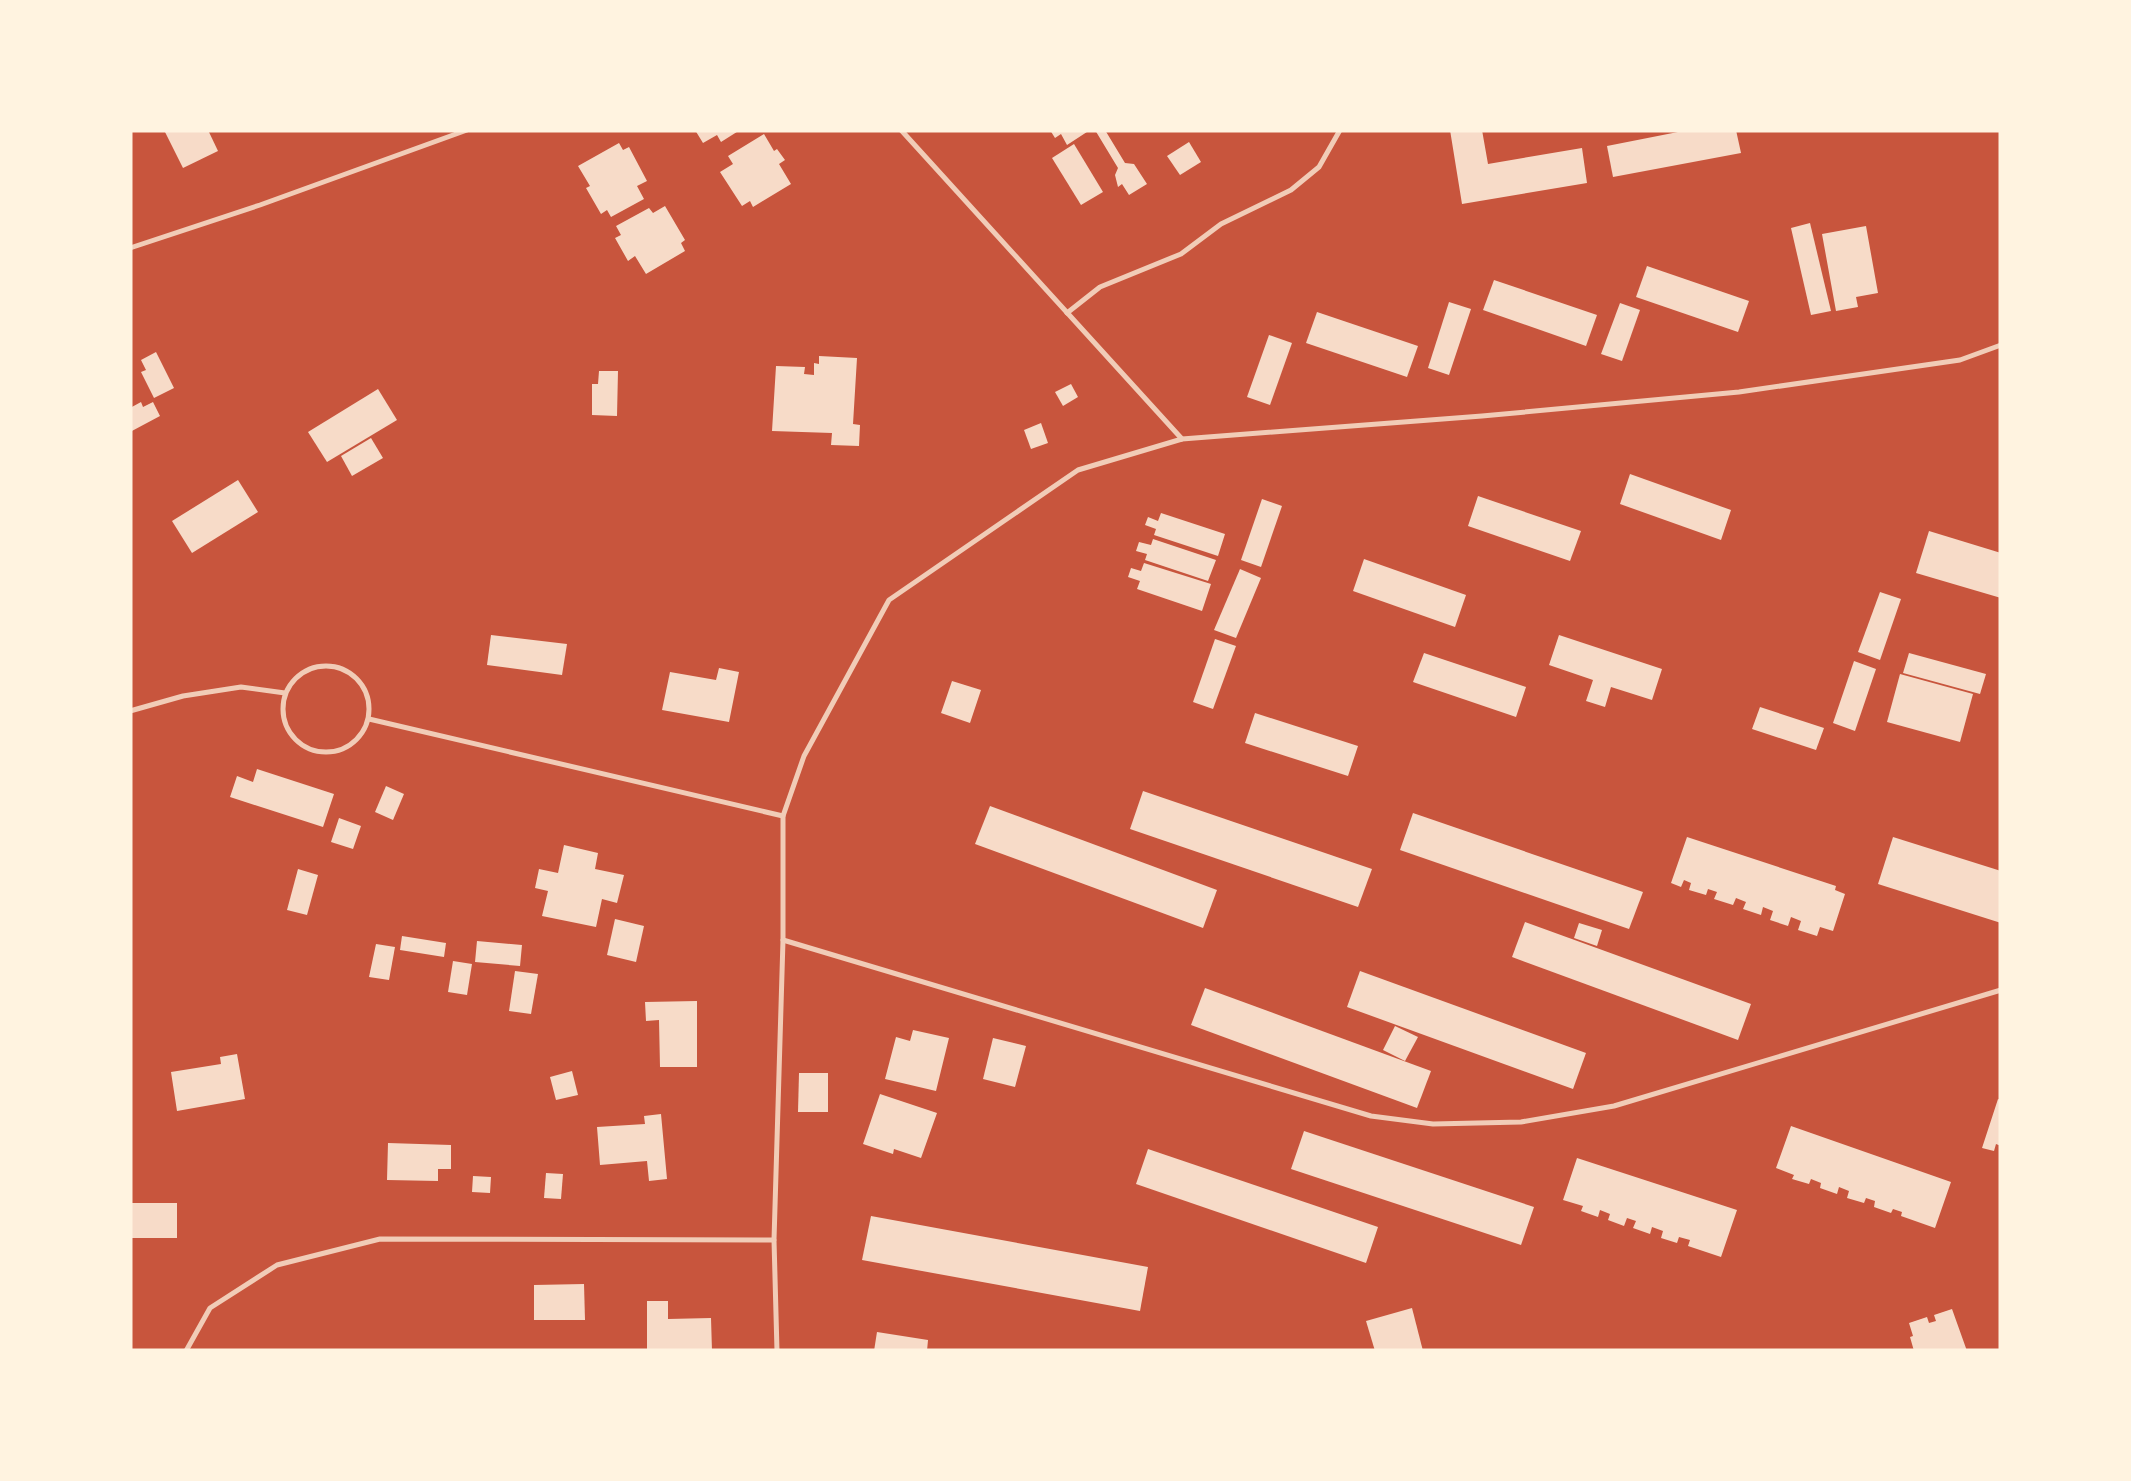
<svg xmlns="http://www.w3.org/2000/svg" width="2131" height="1481" viewBox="0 0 2131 1481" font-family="Helvetica,sans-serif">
  <rect width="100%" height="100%" fill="#c8553d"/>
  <g fill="#f7dbc8">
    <path d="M164 130H208L218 151 183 168Z"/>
    <path d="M695 130H740L721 142 717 135 703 143Z"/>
    <path d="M1050 130H1090L1067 145 1061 134 1055 138Z"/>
    <path d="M1095 130H1105L1125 163 1134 164 1147 184 1129 195 1122 184 1118 187 1115 175 1118 168Z"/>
    <path d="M1450 130H1482L1488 164 1582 148 1587 183 1462 204Z"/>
    <path d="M1688 130H1736L1741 153 1613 177 1607 146Z"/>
    <path d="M764 134 774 151 777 149 785 160 779 164 791 184 753 207 750 201 742 206 720 172 733 164 728 156Z"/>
    <path d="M1189 142 1201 162 1180 175 1167 156Z"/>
    <path d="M619 143 623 150 629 147 647 181 637 186 644 199 611 217 607 210 601 214 586 188 590 186 578 166Z"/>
    <path d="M1074 144 1103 192 1081 205 1052 158Z"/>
    <path d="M665 206 685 240 681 243 685 251 646 274 635 256 628 261 615 238 621 235 616 226 649 208 653 213Z"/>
    <path d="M1810 223 1831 311 1811 315 1791 228Z"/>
    <path d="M1866 226 1878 293 1856 297 1858 307 1836 311 1822 234Z"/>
    <path d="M1647 266 1749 301 1738 332 1636 297Z"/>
    <path d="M1494 280 1597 315 1586 346 1483 310Z"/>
    <path d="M1449 302 1471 309 1449 375 1428 368Z"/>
    <path d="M1620 303 1640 310 1622 361 1601 354Z"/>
    <path d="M1317 312 1418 346 1407 377 1306 343Z"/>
    <path d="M1269 335 1292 343 1270 405 1247 397Z"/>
    <path d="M156 352 174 388 154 398 141 372 146 370 141 360Z"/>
    <path d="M819 356 857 358 853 424 860 425 859 446 831 445 832 433 772 431 776 366 805 367 804 374 814 375V363L819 364Z"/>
    <path d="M599 371H618L617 416 592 415V384H598Z"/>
    <path d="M1071 384 1078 397 1063 406 1055 392Z"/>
    <path d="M378 389 397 420 327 462 308 432Z"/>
    <path d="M141 402 143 407 153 402 160 416 130 432V408Z"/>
    <path d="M1041 423 1048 443 1031 449 1024 430Z"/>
    <path d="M371 438 383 458 352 476 341 456Z"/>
    <path d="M1630 474 1731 510 1721 540 1620 504Z"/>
    <path d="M238 480 258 512 192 553 172 521Z"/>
    <path d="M1478 496 1581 531 1570 561 1468 526Z"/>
    <path d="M1262 499 1282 506 1261 567 1241 560Z"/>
    <path d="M1161 513 1225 534 1218 556 1154 535 1156 529 1145 525 1148 517 1158 521Z"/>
    <path d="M1929 531 2001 553V598L1916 573Z"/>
    <path d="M1153 539 1216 560 1208 581 1145 560 1147 554 1136 551 1139 542 1151 545Z"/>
    <path d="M1364 559 1466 595 1455 627 1353 591Z"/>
    <path d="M1144 563 1211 584 1202 611 1137 589 1140 581 1128 577 1131 568 1141 571Z"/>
    <path d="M1240 569 1261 578 1236 638 1214 630Z"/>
    <path d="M1880 592 1901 599 1880 660 1858 652Z"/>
    <path d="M491 635 567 644 562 675 487 665Z"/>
    <path d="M1559 635 1662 669 1652 700 1611 687 1605 707 1586 701 1593 680 1549 665Z"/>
    <path d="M1215 639 1236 646 1213 709 1193 702Z"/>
    <path d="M1424 653 1526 687 1516 717 1413 682Z"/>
    <path d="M1909 653 1986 674 1980 694 1903 673Z"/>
    <path d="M1854 661 1876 669 1855 731 1833 723Z"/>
    <path d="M719 668 739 672 729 722 662 710 670 672 716 680Z"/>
    <path d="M1900 674 1973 694 1960 742 1887 722Z"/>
    <path d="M952 681 981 690 970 723 941 713Z"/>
    <path d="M1760 707 1824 728 1816 750 1752 729Z"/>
    <path d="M1255 713 1358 746 1348 776 1245 743Z"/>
    <path d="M257 769 334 794 323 827 230 797 237 776 253 782Z"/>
    <path d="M386 786 404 794 393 820 375 812Z"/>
    <path d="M1143 791 1372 869 1358 907 1130 829Z"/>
    <path d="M990 806 1217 890 1203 928 975 844Z"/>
    <path d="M1413 813 1643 892 1629 929 1400 850Z"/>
    <path d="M339 818 361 826 353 849 331 842Z"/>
    <path d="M1687 837 1836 886 1835 890 1845 894 1833 931 1820 927 1817 936 1798 930 1801 921 1791 917 1788 926 1770 920 1773 911 1763 907 1761 915 1743 909 1746 902 1736 898 1733 905 1714 899 1717 892 1708 889 1706 895 1689 890 1691 883 1684 880 1681 887 1671 883Z"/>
    <path d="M1893 837 2001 871V923L1878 884Z"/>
    <path d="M564 845 598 853 595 869 624 875 617 903 602 899 596 927 542 916 548 891 535 888 539 869 558 873Z"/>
    <path d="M298 869 318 875 307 915 287 910Z"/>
    <path d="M615 919 644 926 636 962 607 955Z"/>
    <path d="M1525 922 1751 1004 1738 1040 1512 957Z"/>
    <path d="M1579 923 1602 930 1597 946 1574 938Z"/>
    <path d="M402 936 446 943 444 957 400 950Z"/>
    <path d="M477 941 522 945 520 966 475 962Z"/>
    <path d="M376 944 395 947 389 980 369 977Z"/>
    <path d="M453 961 472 964 467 995 448 992Z"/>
    <path d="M515 971 538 974 531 1014 509 1011Z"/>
    <path d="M1360 971 1586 1053 1573 1089 1347 1007Z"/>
    <path d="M1205 988 1431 1071 1417 1108 1191 1025Z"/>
    <path d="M697 1001V1067H660L659 1020 646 1021 645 1002Z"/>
    <path d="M1395 1026 1418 1037 1405 1061 1383 1050Z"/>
    <path d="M913 1030 949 1038 936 1091 885 1079 896 1037 910 1041Z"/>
    <path d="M993 1038 1026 1046 1015 1087 983 1079Z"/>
    <path d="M237 1054 245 1099 177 1111 171 1072 221 1064 220 1057Z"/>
    <path d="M572 1071 578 1095 556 1100 550 1077Z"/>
    <path d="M799 1073H828V1112H798Z"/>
    <path d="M880 1094 937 1113 921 1158 894 1149 893 1154 863 1144Z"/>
    <path d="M1998 1099 2001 1100V1146L1996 1144 1994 1151 1982 1148Z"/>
    <path d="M661 1114 667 1179 649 1181 647 1161 600 1165 597 1127 645 1124 644 1116Z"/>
    <path d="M1791 1126 1951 1182 1935 1228 1901 1216 1902 1212 1893 1209 1891 1213 1874 1207 1875 1201 1866 1198 1864 1203 1847 1198 1849 1191 1839 1187 1837 1194 1820 1188 1821 1183 1811 1179 1809 1184 1792 1179 1794 1175 1776 1168Z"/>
    <path d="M1304 1131 1534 1207 1521 1245 1291 1169Z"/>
    <path d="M388 1143 451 1145V1169H438V1181L387 1180Z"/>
    <path d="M1148 1149 1378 1227 1366 1263 1136 1184Z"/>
    <path d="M1577 1158 1737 1210 1721 1257 1688 1246 1690 1240 1679 1237 1677 1243 1661 1238 1663 1231 1652 1227 1650 1234 1633 1228 1636 1221 1627 1218 1624 1226 1608 1220 1610 1214 1600 1210 1598 1217 1581 1211 1583 1206 1563 1200Z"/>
    <path d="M546 1173 563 1174 561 1199 544 1198Z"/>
    <path d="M473 1176 491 1177 490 1193 472 1192Z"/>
    <rect x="130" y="1203" width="47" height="35"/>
    <path d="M871 1216 1148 1267 1140 1311 862 1260Z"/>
    <path d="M584 1284 585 1320H534V1285Z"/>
    <path d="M647 1301H668V1319L711 1318 712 1351H647Z"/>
    <path d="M1412 1308 1423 1351H1375L1366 1321Z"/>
    <path d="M1952 1309 1967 1351H1914L1910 1337 1913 1336 1909 1323 1927 1317 1929 1323 1936 1321 1934 1315Z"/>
    <path d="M877 1332 928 1340 927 1351H874Z"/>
  </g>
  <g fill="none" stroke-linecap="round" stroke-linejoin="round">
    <g stroke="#f1ccb7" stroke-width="5">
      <path d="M901 130 1182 439"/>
      <path d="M130 248 260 205 467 130"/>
      <path d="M1067 313 1100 287 1181 254 1221 224 1291 190 1319 167 1340 130"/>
      <circle cx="326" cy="709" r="43"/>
      <path d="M130 711 183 696 241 687 285 693"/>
      <path d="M369 719 783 816"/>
      <path d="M783 940 1371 1116 1433 1124 1521 1122 1614 1106 2001 990"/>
      <path d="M186 1351 210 1308 277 1265 380 1239 774 1240"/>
      <path d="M777 1351 774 1240 783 940V816L804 756 889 600 1078 470 1182 439 1482 416 1739 392 1960 360 2001 345"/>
    </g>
  </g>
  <rect width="2131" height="1481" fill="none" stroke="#fff3e0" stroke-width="265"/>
</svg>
